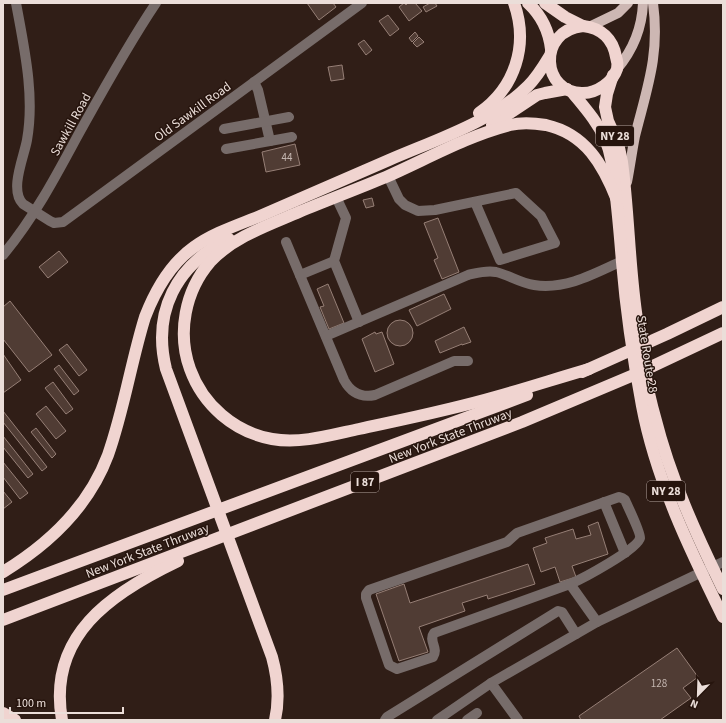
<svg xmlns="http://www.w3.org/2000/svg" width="726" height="723" viewBox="0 0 726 723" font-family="'Source Sans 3',sans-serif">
  <rect width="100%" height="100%" fill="#301e17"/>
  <g fill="#503c34" stroke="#967f76">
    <path d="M307 3H333L336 7 319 20Z"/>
    <path d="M404 3 406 5 408 3H415L422 11 409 21 399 7Z"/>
    <path d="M430 3H435L437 6 426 12 423 7Z"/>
    <path d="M388 15 399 29 390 36 379 21Z"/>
    <path d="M415 32 418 36 412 42 409 38Z"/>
    <path d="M419 37 424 42 417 47 413 43Z"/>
    <path d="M364 40 372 50 366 55 358 44Z"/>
    <path d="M342 65 344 79 331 81 328 67Z"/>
    <path d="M295 144 300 165 266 172 262 152Z"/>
    <path d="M372 198 374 206 366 208 363 200Z"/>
    <path d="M438 218 459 272 442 279 434 260 438 258 424 223Z"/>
    <path d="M59 251 68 262 48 278 39 267Z"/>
    <path d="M328 284 344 323 329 329 320 307 324 306 317 289Z"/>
    <path d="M444 294 451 309 417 326 409 310Z"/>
    <path d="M10 301 52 355 29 372 3 339V307Z"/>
    <circle cx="400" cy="333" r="13"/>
    <path d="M464 327 471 342 462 345V344L440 353 435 341Z"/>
    <path d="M375 332 376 334 382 332 394 364 375 372 362 339Z"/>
    <path d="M67 344 87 370 79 376 59 350Z"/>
    <path d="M3 354 21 380 3 393Z"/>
    <path d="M59 365 79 391 74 395 54 369Z"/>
    <path d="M53 382 73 409 66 414 45 388Z"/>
    <path d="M46 406 66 431 56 439 36 414Z"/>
    <path d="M3 411 47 467 42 471 3 422Z"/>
    <path d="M36 428 56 454 52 458 31 432Z"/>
    <path d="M3 436 33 474 28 478 3 447Z"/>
    <path d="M3 462 28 493 20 499 3 477Z"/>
    <path d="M3 491 12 502 3 509Z"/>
    <path d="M598 522 608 554 572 566 576 577 560 582 555 567 541 572 533 548 547 543 545 538 573 529 576 539 591 535 588 526Z"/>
    <path d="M528 564 535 584 488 599 487 595 462 603 465 611 419 627 428 652 399 661 376 594 404 584 410 603Z"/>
    <path d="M677 648 698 677 683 688 691 698 660 720H581L579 716Z"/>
  </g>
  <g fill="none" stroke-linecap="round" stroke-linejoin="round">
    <g stroke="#776c6a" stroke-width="10">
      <path d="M16 3C24 47 35 95 27 140 24 157 9 190 23 204L50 221 54 223 63 222 362 3"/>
      <path d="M254 82 258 90 270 141"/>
      <path d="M224 129 289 117"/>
      <path d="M226 149 292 137"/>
      <path d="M388 176 399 199 405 205 418 211 435 210 516 193 541 216 555 243 500 260 475 202"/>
      <path d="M336 197 346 218 334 261 359 322"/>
      <path d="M286 242 344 380C351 393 361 398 375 395L454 361H468"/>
      <path d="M3 255C33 219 55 178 77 137 102 92 127 46 156 3"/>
      <path d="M300 275 334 261"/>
      <path d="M326 336 468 275C477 273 486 270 496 272 509 275 520 283 534 285 565 290 594 274 622 261"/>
      <path d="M619 497 622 498 625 500C628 507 641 533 640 538 638 549 582 579 570 584L434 633C428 641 439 648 433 657L397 669 389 665 366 598V594L369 590 507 542 517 533Z"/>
      <path d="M604 502 625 553"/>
      <path d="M570 584 597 622"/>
      <path d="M491 683 518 720"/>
      <path d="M385 720 387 717 558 611 562 612 576 634"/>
      <path d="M437 720 491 683 597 622 723 562"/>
      <path d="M467 720 477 713"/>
    </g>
    <g stroke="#cdb7b3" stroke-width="10">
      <path d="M589 27 618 13 628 3"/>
      <path d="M617 69C633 50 642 28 643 3"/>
      <path d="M627 182C630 167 632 151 635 136 647 88 660 55 653 3"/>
    </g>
    <g stroke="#f0d4d0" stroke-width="12">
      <path d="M528 3C541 15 549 32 551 49"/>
      <path d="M545 3 565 17 583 26"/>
      <path d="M583 26C601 28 613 39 616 57 617 60 618 65 617 69 613 82 597 93 583 93 542 94 536 31 583 26Z"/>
      <path d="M613 75 607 94 605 107 608 121 618 143 622 162C629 214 629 267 637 319 641 352 646 386 655 417 670 477 696 534 723 589"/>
      <path d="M572 92C584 107 597 121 605 139 612 155 613 172 615 189 618 213 620 237 622 262 626 310 633 358 642 406 656 480 690 550 723 617"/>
      <path d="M479 113C515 88 529 45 514 3"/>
      <path d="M492 125 537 95 545 93 567 89"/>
      <path d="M229 239C176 265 152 312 166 369L272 657C278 679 280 698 275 720"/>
      <path d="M589 369C558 378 527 388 495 397 450 410 405 419 359 429 331 435 301 444 272 439 234 432 203 405 190 369 177 333 185 291 210 262 233 237 269 225 299 212 328 200 357 189 386 177 427 159 467 136 510 125 522 122 534 123 546 125 586 134 603 165 617 200"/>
      <path d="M582 372 667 334 723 307"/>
      <path d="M3 572C49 544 89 506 108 455 124 410 131 362 145 317 155 291 170 264 194 247 213 233 238 225 260 216 303 197 346 179 389 160 435 140 492 122 528 86 537 77 543 67 549 57"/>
      <path d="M3 590 527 395"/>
      <path d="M3 620 522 422 636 374 723 333"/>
      <path d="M3 713 15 720"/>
      <path d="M62 720C47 636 111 593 178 561"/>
    </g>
  </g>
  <g text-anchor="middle" stroke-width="3" stroke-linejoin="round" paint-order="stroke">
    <g font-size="11" fill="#c4b6b0">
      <text x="287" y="161">44</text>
      <text x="659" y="687">128</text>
    </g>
    <g fill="#26140d" stroke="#b0a19c" stroke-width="1">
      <rect x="596" y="126" width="38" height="20" rx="3"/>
      <rect x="351" y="472" width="28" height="20" rx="3"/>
      <rect x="647" y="481" width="38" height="20" rx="3"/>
    </g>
    <g font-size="12" font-weight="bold" fill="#ebded9">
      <text x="615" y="140">NY 28</text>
      <text x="365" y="486">I 87</text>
      <text x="666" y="495">NY 28</text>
    </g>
    <g font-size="13" fill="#ebded9" stroke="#26140d">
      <text transform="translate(192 111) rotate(-36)" y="5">Old Sawkill Road</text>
      <text transform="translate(70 124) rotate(-61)" y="5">Sawkill Road</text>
      <text transform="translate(648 354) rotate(81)" y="5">State Route 28</text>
      <text transform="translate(450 435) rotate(-21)" y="5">New York State Thruway</text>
      <text transform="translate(147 550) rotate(-21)" y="5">New York State Thruway</text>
    </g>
  </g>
  <rect width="726" height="723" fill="none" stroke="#ebded9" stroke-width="8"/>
  <g transform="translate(698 695) rotate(203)" stroke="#26140d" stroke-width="3" paint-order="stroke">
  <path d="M0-3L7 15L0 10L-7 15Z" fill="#ebded9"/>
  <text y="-6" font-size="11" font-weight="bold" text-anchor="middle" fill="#ebded9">N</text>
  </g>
  <path d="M10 707v6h113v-6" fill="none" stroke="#ebded9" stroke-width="2"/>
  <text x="16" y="707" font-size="12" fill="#ebded9" stroke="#26140d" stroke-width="3" paint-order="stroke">100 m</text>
</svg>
